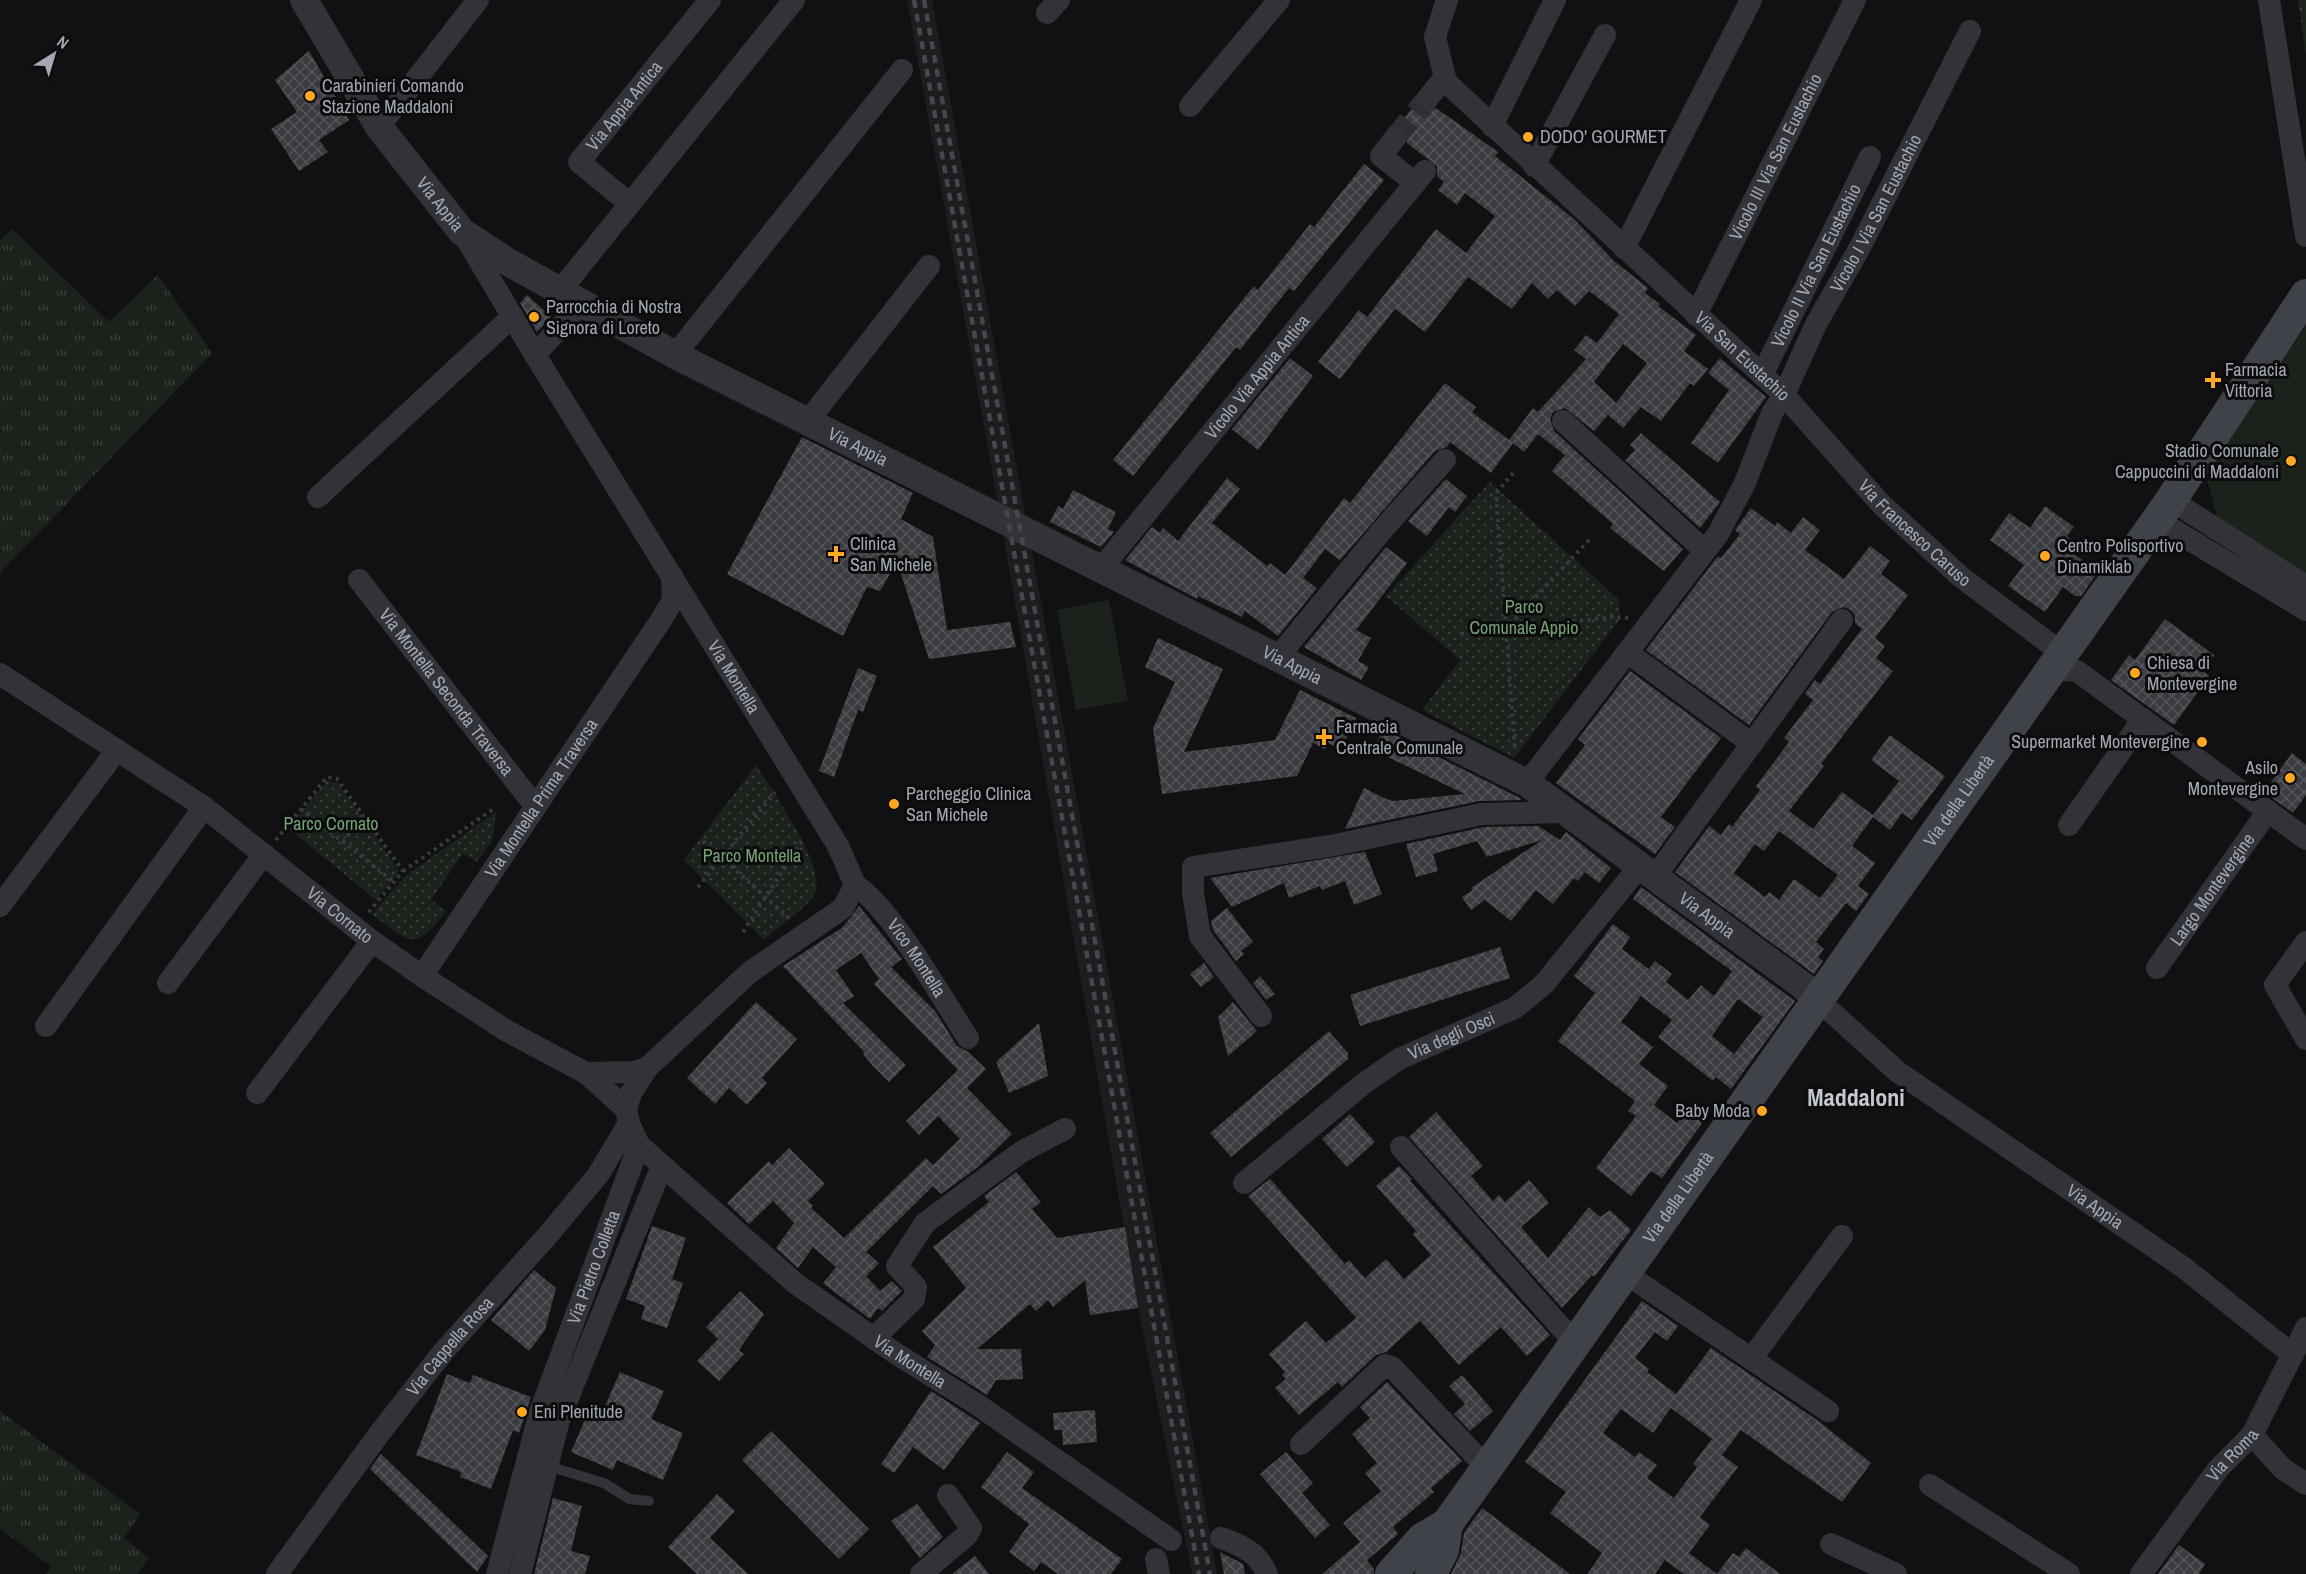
<svg xmlns="http://www.w3.org/2000/svg" width="2306" height="1574" viewBox="0 0 2306 1574" font-family="'Archivo Narrow',sans-serif">
  <defs>
    <pattern id="grass-tufts" width="24" height="20" patternUnits="userSpaceOnUse" patternTransform="scale(1.5)"><rect width="24" height="20" fill="#1b221b"/><path d="M3 7l-1-3M5 7V3M7 7l1-3M15 17l-1-3M17 17v-4M19 17l1-3" fill="none" stroke="#393f3a"/></pattern>
    <pattern id="park-dots" width="8" height="8" patternUnits="userSpaceOnUse" patternTransform="scale(1.5)"><rect width="8" height="8" fill="#1b221b"/><path d="M2 2h.1M6 6h.1" fill="none" stroke="#393f3a" stroke-width="1.8" stroke-linecap="round"/></pattern>
    <pattern id="building-cross-hatch" width="8" height="8" patternUnits="userSpaceOnUse" patternTransform="scale(1.5)"><rect width="8" height="8" fill="#3a3c40"/><path d="M0 0l8 8M0 8l8-8" fill="none" stroke="#535559"/></pattern>
  </defs>
  <rect width="100%" height="100%" fill="#111113"/>
  <path fill="#1d1d20" d="M907 0H932L1217 1574H1192L1138 1308 993 476Z"/>
  <g fill="url(#grass-tufts)">
    <path d="M12 229 109 322 158 275 212 353 0 573V241Z"/>
    <path d="M0 1411 140 1514 124 1538 149 1558 137 1574H46L51 1566 0 1529Z"/>
  </g>
  <g fill="url(#park-dots)">
    <path d="M2298 0H2306V57Z"/>
    <path d="M1490 482 1619 600 1620 619 1514 758 1422 710 1460 660 1386 596Z"/>
    <path d="M756 765C771 790 832 872 813 897 800 913 779 926 764 940L684 860Z"/>
    <path d="M327 781 338 783 399 871 376 900 288 828Z"/>
    <path d="M496 812 492 841 477 862 463 853 431 900 446 911C414 953 410 943 372 914L405 876Z"/>
  </g>
  <g fill="#1b221b">
    <path d="M2306 326V577L2219 524 2205 471Z"/>
    <path d="M1109 600 1128 701 1076 710 1057 610Z"/>
  </g>
  <g fill="url(#building-cross-hatch)" fill-rule="evenodd">
    <path d="M309 51 349 120 319 140 328 152 299 171 271 129 297 112 275 80Z"/>
    <path d="M1416 103 1425 111 1436 108 1498 152 1495 156 1574 219 1614 261 1648 288 1645 293 1660 304 1658 306 1696 335 1684 351 1708 369 1694 386 1690 383 1661 421 1641 407 1623 428 1608 415 1594 431 1565 408 1553 412 1550 419 1554 431 1683 549 1664 571 1610 528 1613 524 1552 471 1565 455 1538 434 1524 452 1513 443 1491 473 1450 442 1447 447 1435 451 1340 560 1325 549 1303 578 1317 588 1278 636 1245 611 1242 617 1198 596 1197 599 1125 560 1152 527 1160 533 1163 528 1178 541 1227 478 1240 489 1212 523 1267 566 1270 563 1285 575 1344 498 1350 503 1445 383 1476 407 1472 412 1509 440 1533 408 1538 412 1586 359 1574 350 1586 335 1597 343 1619 314 1589 291 1575 306 1557 290 1548 299 1532 283 1512 309 1468 277 1425 332 1395 309 1340 379 1318 362 1359 310 1367 317 1436 229 1466 253 1495 216 1465 193 1457 205 1438 190 1444 182 1437 176V166L1407 143V132L1399 125ZM1623 344 1647 363 1616 403 1594 382Z"/>
    <path d="M1364 164 1384 180 1294 291 1289 288 1240 350 1236 347 1133 476 1113 460 1254 286 1258 290 1310 224 1314 227Z"/>
    <path d="M527 295 551 317 537 332 520 303Z"/>
    <path d="M1290 358 1313 376 1258 450 1232 429Z"/>
    <path d="M1720 358 1766 397 1718 463 1691 443 1729 390 1708 373Z"/>
    <path d="M1641 433 1720 502 1700 528 1625 460 1635 450 1630 445Z"/>
    <path d="M802 437 913 493 901 519 933 537 947 630 1010 622 1016 647 929 659 897 562 880 591 867 587 843 636 727 574Z"/>
    <path d="M1446 479 1467 496 1455 512 1449 507 1427 536 1408 521Z"/>
    <path d="M1073 490 1116 512 1108 529 1114 532 1101 547 1050 522 1058 506 1063 509Z"/>
    <path d="M2045 506 2074 527 2067 536 2072 540 2066 548 2098 572 2081 596H2075L2063 587 2045 612 2008 586 2024 565 1990 540 2009 513 2030 528Z"/>
    <path d="M1751 508 1775 526 1777 522 1791 533 1803 517 1820 530 1805 550 1844 579 1870 546 1890 561 1881 574 1908 595 1875 638 1885 646 1876 658 1893 671 1821 764 1824 766 1789 811 1813 829 1842 792 1873 815 1899 781 1871 760 1890 735 1945 776 1912 820 1902 813 1890 830 1873 817 1852 846 1875 863 1858 886 1869 894 1856 911 1846 903 1816 942 1824 949 1818 957 1823 961 1814 974 1675 872 1709 826 1721 835 1729 824 1732 827 1760 790 1756 786 1789 742 1784 738 1813 700 1805 694 1815 680 1820 684 1862 629 1855 623V615L1849 609 1843 607 1832 612 1749 725 1646 650 1718 556 1721 558 1740 534 1735 530ZM1779 831 1838 875 1820 898 1794 879 1779 900 1769 892 1765 897 1734 873 1755 844 1764 851Z"/>
    <path d="M1386 547 1407 563 1356 630 1371 638 1358 661 1369 667 1361 680 1304 647Z"/>
    <path d="M2165 619 2214 655 2203 671 2209 676 2174 725 2111 680 2129 655 2135 660Z"/>
    <path d="M1158 638 1223 669 1184 752 1275 740 1300 690 1356 718 1341 749 1328 743 1325 749 1313 743 1297 776 1162 794 1153 728 1175 682 1145 667Z"/>
    <path d="M858 668 877 676 863 712 858 710 834 777 819 771Z"/>
    <path d="M1630 671 1721 738 1661 817 1675 827 1655 854 1556 783 1585 745 1578 739Z"/>
    <path d="M1383 729 1518 797 1522 800 1479 801 1345 829 1364 788 1386 799 1394 801 1465 794 1373 750Z"/>
    <path d="M2292 753 2306 764V795L2293 813 2264 792Z"/>
    <path d="M1538 826 1560 840 1566 832 1611 868 1599 883 1585 872 1578 881 1574 878 1553 904 1536 890 1511 921 1485 900 1471 910 1462 897 1473 890 1471 888 1542 840 1487 857 1477 841 1433 854 1438 871 1416 877 1406 844 1484 827Z"/>
    <path d="M1365 852 1382 894 1354 905 1345 881 1322 890 1320 886 1289 898 1284 883 1232 907 1210 878Z"/>
    <path d="M1641 887 1795 1001 1731 1089 1716 1077 1713 1081 1658 1037 1672 1020 1641 996 1621 1022 1653 1047 1639 1064 1668 1086 1654 1105 1677 1123 1690 1106 1706 1118 1662 1178 1651 1171 1631 1196 1596 1168 1636 1116 1628 1111 1635 1101 1558 1041 1595 993 1574 976 1613 924 1630 937 1622 949 1649 969 1655 961 1672 974 1666 982 1688 1000 1701 985 1714 996 1732 971 1633 899ZM1738 999 1763 1017 1734 1054 1712 1036Z"/>
    <path d="M859 906 902 959 891 967 935 1011 957 1046 967 1051 986 1069 967 1088 1012 1134 978 1167 941 1194 933 1186 866 1252 879 1263 866 1276 880 1291 892 1281 902 1291 882 1311 878 1308 870 1319 823 1283 836 1267 813 1247 798 1268 776 1248 794 1223 773 1201 749 1224 727 1203 769 1161 772 1165 789 1148 825 1184 808 1201 813 1206 811 1208 844 1238 926 1158 933 1165 960 1139 938 1116 919 1135 906 1121 958 1070 874 984 879 979 861 953 836 970 854 996 843 1003 906 1065 889 1082 872 1065 863 1054 864 1052 783 966 843 927Z"/>
    <path d="M1227 908 1253 942 1241 951 1244 954 1236 961 1213 930 1211 921Z"/>
    <path d="M1500 947 1510 978 1360 1026 1350 995Z"/>
    <path d="M1204 963 1214 977 1201 987 1190 974Z"/>
    <path d="M1260 976 1275 994 1266 1000 1253 983Z"/>
    <path d="M756 1002 797 1039 762 1078 767 1083 747 1105 729 1088 715 1104 687 1078Z"/>
    <path d="M1233 1002 1257 1031 1228 1056 1218 1017Z"/>
    <path d="M1039 1023 1048 1076 1009 1093 996 1062Z"/>
    <path d="M1329 1031 1348 1053V1059L1231 1157 1210 1133Z"/>
    <path d="M1436 1112 1483 1166 1471 1176 1493 1201 1499 1195 1505 1202 1529 1180 1549 1203 1521 1227 1548 1258 1589 1207 1600 1217 1610 1210 1631 1230 1594 1277 1592 1275 1562 1308 1409 1137Z"/>
    <path d="M1350 1114 1375 1142 1347 1167 1322 1139Z"/>
    <path d="M1399 1166 1412 1179 1410 1181 1550 1335 1527 1356 1501 1327 1459 1365 1420 1321 1386 1352 1376 1355 1342 1387 1338 1382 1299 1415 1275 1388 1286 1379 1282 1375 1285 1372 1269 1354 1306 1321 1326 1343 1356 1318 1248 1196 1270 1179 1345 1264 1349 1260 1365 1278 1386 1259 1404 1279 1431 1255 1413 1234 1416 1231 1376 1186Z"/>
    <path d="M1016 1172 1041 1202 1032 1209 1057 1238 1125 1227 1138 1308 1090 1315 1085 1280 1053 1307 1048 1300 1036 1311 1030 1304 977 1349H1021L1023 1379 996 1380 987 1395 927 1357 935 1345 922 1331 966 1288 933 1247 989 1202 984 1196Z"/>
    <path d="M652 1226 686 1238 672 1279 683 1283 667 1328 641 1319 645 1306 626 1299Z"/>
    <path d="M534 1270 556 1288 545 1330 529 1351 491 1320Z"/>
    <path d="M740 1291 764 1314 739 1350 744 1354 719 1381 697 1361 718 1339 706 1327Z"/>
    <path d="M1642 1301 1678 1326 1667 1341 1655 1332 1635 1358 1649 1369 1647 1372 1676 1394 1711 1348 1817 1420 1871 1463 1842 1502 1741 1430 1722 1455 1738 1467 1700 1517 1710 1525 1689 1553 1717 1574 1733 1553 1739 1557 1746 1548 1780 1574H1684L1665 1560 1655 1574H1587L1602 1553 1550 1513 1566 1492 1525 1462ZM1671 1408 1712 1439 1693 1464 1697 1467 1674 1498 1647 1478 1657 1465 1639 1452 1635 1457 1603 1433 1621 1409 1653 1433Z"/>
    <path d="M620 1372 664 1391 651 1419 683 1433 663 1480 617 1460 613 1470 571 1452 586 1417 598 1422Z"/>
    <path d="M447 1374 470 1383 473 1375 531 1397 519 1433 513 1430 491 1489 460 1477 461 1472 416 1455Z"/>
    <path d="M1462 1375 1493 1411 1470 1431 1454 1414 1465 1404 1449 1386Z"/>
    <path d="M1387 1382 1462 1461 1431 1488 1434 1492 1393 1527 1398 1534 1367 1560 1374 1569V1574H1322L1360 1542 1343 1523 1381 1491 1365 1473 1377 1463 1352 1434 1370 1418 1360 1407Z"/>
    <path d="M931 1391 980 1423 944 1470 913 1447 894 1473 881 1464Z"/>
    <path d="M1095 1410 1097 1442 1063 1445 1062 1430H1054L1053 1413Z"/>
    <path d="M771 1431 869 1529 839 1559 742 1460Z"/>
    <path d="M1007 1452 1034 1472 1022 1488 1122 1559 1111 1574H1058L1041 1562 1034 1571 1009 1552 1029 1524 981 1487Z"/>
    <path d="M1286 1452 1313 1483 1302 1493 1330 1525 1315 1538 1260 1474Z"/>
    <path d="M381 1454 488 1556 477 1572 370 1469Z"/>
    <path d="M717 1494 735 1511 710 1538 748 1574H697L668 1547Z"/>
    <path d="M553 1498 582 1506 571 1551 590 1556 585 1574H534Z"/>
    <path d="M917 1504 943 1537 920 1558 891 1521Z"/>
    <path d="M1482 1508 1570 1574H1451L1461 1553 1464 1533Z"/>
    <path d="M2179 1545 2205 1564 2199 1574H2158Z"/>
    <path d="M1220 1552 1243 1564 1245 1574H1224Z"/>
    <path d="M975 1556 989 1574H952Z"/>
  </g>
  <g fill="none" stroke-linecap="round" stroke-linejoin="round">
    <path stroke="#2e2f33" stroke-width="22" stroke-dasharray="22 11" stroke-linecap="butt" d="M1395 138 1428 98"/>
    <g stroke="#373a3f" stroke-width="4" stroke-dasharray="3 4.5" stroke-linecap="butt">
      <path d="M1513 473 1496 493 1515 750"/>
      <path d="M1505 630 1589 540"/>
      <path d="M1461 634 1613 617 1630 618"/>
      <path d="M301 809 394 882"/>
      <path d="M276 840 327 777 337 779 403 871 368 913"/>
      <path d="M703 841 791 920"/>
      <path d="M343 842 363 815"/>
      <path d="M403 871 495 808"/>
      <path d="M698 887 775 792"/>
      <path d="M743 932 803 839"/>
    </g>
    <path stroke="#323338" stroke-width="10" d="M548 1466 604 1483 629 1499 649 1501"/>
    <g stroke="#323338" stroke-width="22">
      <path id="s1" d="M1447 0 1435 37 1446 82 1784 395 1882 505 1961 577 2062 653"/>
      <path d="M2269 0 2306 236"/>
      <path d="M1047 13 1059 0"/>
      <path d="M1428 98 1445 77"/>
      <path d="M1190 106 1279 0"/>
      <path d="M1492 126 1555 0"/>
      <path d="M379 127 478 0"/>
      <path d="M1395 138 1381 156 1415 183"/>
      <path d="M1534 166 1605 35"/>
      <path id="s2" d="M630 204 579 162 710 0"/>
      <path id="s3" d="M463 233 535 355 838 846 855 885 843 908 750 972 647 1068 631 1093 626 1109"/>
      <path d="M1624 248 1751 0"/>
      <path d="M559 292 794 0"/>
      <path id="s4" d="M1696 315 1855 0"/>
      <path d="M535 355 580 305"/>
      <path d="M675 355 902 70"/>
      <path id="s5" d="M1762 375 1870 157"/>
      <path d="M808 421 929 266"/>
      <path d="M1563 421 1705 551"/>
      <path d="M318 497 512 317"/>
      <path d="M2171 500 2306 586"/>
      <path d="M2157 520 2306 610"/>
      <path id="s6" d="M1100 570 1425 171"/>
      <path id="s7" d="M359 580 535 806"/>
      <path d="M1627 652 1752 744"/>
      <path d="M1277 658 1384 528 1445 460"/>
      <path d="M2051 669 2077 671 2306 839"/>
      <path id="s8" d="M0 674 204 807 372 941 422 976 507 1031 586 1073 626 1109 629 1123 639 1145 795 1283 895 1353 978 1405 1171 1540"/>
      <path id="s9" d="M1527 783 1718 534 1745 483 1772 413 1784 395 1816 324 1859 249 1970 31"/>
      <path d="M2069 825 2143 719"/>
      <path d="M1654 878 1842 620"/>
      <path id="s10" d="M855 885C893 910 941 997 968 1038"/>
      <path d="M0 906 117 750"/>
      <path d="M2306 942 2275 985 2306 1039"/>
      <path id="s11" d="M2157 968 2268 811"/>
      <path id="s12" d="M422 976 661 620 673 600 672 576"/>
      <path d="M168 983 264 854"/>
      <path id="s13" d="M1818 1000 1898 1072 2183 1267 2293 1355"/>
      <path d="M1261 1016 1200 936 1193 893V867L1335 845 1482 814 1566 812"/>
      <path d="M46 1026 204 807"/>
      <path d="M586 1073 633 1072 647 1068"/>
      <path d="M257 1093 372 941"/>
      <path d="M1401 1147 1575 1343"/>
      <path id="s14" d="M1244 1183 1363 1084 1399 1059 1515 1008 1544 984 1639 867"/>
      <path d="M1625 1273 1828 1411"/>
      <path d="M874 1338 914 1299 916 1287 897 1266 925 1223 1021 1152 1065 1129"/>
      <path d="M1751 1359 1842 1236"/>
      <path d="M2252 1435 2283 1469 2306 1484"/>
      <path d="M1301 1444 1385 1365 1392 1367 1487 1468"/>
      <path d="M1930 1485 2069 1574"/>
      <path d="M1221 1538C1242 1545 1258 1553 1267 1574"/>
      <path d="M1831 1544 1896 1574"/>
      <path d="M1156 1559 1159 1574"/>
      <path id="s15" d="M277 1574 379 1434 443 1352 548 1235 598 1175 629 1123"/>
      <path id="s16" d="M497 1574 540 1412 639 1145"/>
      <path d="M520 1574 559 1420 662 1166"/>
      <path d="M921 1574 967 1535 971 1528 948 1495"/>
      <path id="s17" d="M2141 1574 2218 1469 2252 1435 2306 1328"/>
    </g>
    <path stroke="#323338" stroke-width="28" id="s18" d="M304 0 379 127 462 232 508 262 675 355 1527 783 1802 985 1818 1000"/>
    <g stroke="#3f4248" stroke-width="32">
      <path id="s19" d="M1391 1574 1422 1539 1447 1524 1487 1468 2167 506 2306 295"/>
      <path d="M1431 1574 1443 1550 1447 1524"/>
    </g>
    <g stroke="#44474d" stroke-width="4.5" stroke-dasharray="8 6" stroke-linecap="butt">
      <path d="M914 0 1199 1574"/>
      <path d="M924 0 1210 1574"/>
    </g>
  </g>
  <g fill="#ffa81c" stroke="#0c0c0d" stroke-width="2">
    <circle cx="310" cy="96" r="6"/>
    <circle cx="1528" cy="137" r="6"/>
    <circle cx="534" cy="317" r="6"/>
    <path d="M2210 371h6v6h6v6h-6v6h-6v-6h-6v-6h6z"/>
    <circle cx="2291" cy="461" r="6"/>
    <path d="M833 545h6v6h6v6h-6v6h-6v-6h-6v-6h6z"/>
    <circle cx="2045" cy="556" r="6"/>
    <circle cx="2135" cy="673" r="6"/>
    <path d="M1321 728h6v6h6v6h-6v6h-6v-6h-6v-6h6z"/>
    <circle cx="2202" cy="742" r="6"/>
    <circle cx="2290" cy="778" r="6"/>
    <circle cx="894" cy="804" r="6"/>
    <circle cx="1762" cy="1111" r="6"/>
    <circle cx="522" cy="1412" r="6"/>
  </g>
  <g text-anchor="middle" stroke-width="6" stroke-linejoin="round" paint-order="stroke">
    <g font-size="18" fill="#a1a8b4" stroke="#0c0c0d" text-anchor="start">
      <text x="322" y="92">Carabinieri Comando<tspan x="322" dy="21">Stazione Maddaloni</tspan></text>
      <text x="1540" y="143">DODO' GOURMET</text>
      <text x="546" y="313">Parrocchia di Nostra<tspan x="546" dy="21">Signora di Loreto</tspan></text>
      <text x="2225" y="376">Farmacia<tspan x="2225" dy="21">Vittoria</tspan></text>
      <text x="2279" y="457" text-anchor="end">Stadio Comunale<tspan x="2279" dy="21">Cappuccini di Maddaloni</tspan></text>
      <text x="850" y="550">Clinica<tspan x="850" dy="21">San Michele</tspan></text>
      <text x="2057" y="552">Centro Polisportivo<tspan x="2057" dy="21">Dinamiklab</tspan></text>
      <text x="2147" y="669">Chiesa di<tspan x="2147" dy="21">Montevergine</tspan></text>
      <text x="1336" y="733">Farmacia<tspan x="1336" dy="21">Centrale Comunale</tspan></text>
      <text x="2190" y="748" text-anchor="end">Supermarket Montevergine</text>
      <text x="2278" y="774" text-anchor="end">Asilo<tspan x="2278" dy="21">Montevergine</tspan></text>
      <text x="906" y="800">Parcheggio Clinica<tspan x="906" dy="21">San Michele</tspan></text>
      <text x="1750" y="1117" text-anchor="end">Baby Moda</text>
      <text x="534" y="1418">Eni Plenitude</text>
    </g>
    <g font-size="18" fill="#a1a8b4" stroke="#0c0c0d">
      <text dy="6" stroke="none"><textPath href="#s2" startOffset="138">Via Appia Antica</textPath></text>
      <text dy="6" stroke="none"><textPath href="#s4" startOffset="177">Vicolo III Via San Eustachio</textPath></text>
      <text dy="6" stroke="none"><textPath href="#s18" startOffset="246">Via Appia</textPath></text>
      <text dy="6" stroke="none"><textPath href="#s9" startOffset="672">Vicolo I Via San Eustachio</textPath></text>
      <text dy="6" stroke="none"><textPath href="#s5" startOffset="122">Vicolo II Via San Eustachio</textPath></text>
      <text dy="6" stroke="none"><textPath href="#s1" startOffset="489">Via San Eustachio</textPath></text>
      <text dy="6" stroke="none"><textPath href="#s6" startOffset="249">Vicolo Via Appia Antica</textPath></text>
      <text dy="6" stroke="none"><textPath href="#s18" startOffset="732">Via Appia</textPath></text>
      <text dy="6" stroke="none"><textPath href="#s1" startOffset="736">Via Francesco Caruso</textPath></text>
      <text dy="6" stroke="none"><textPath href="#s18" startOffset="1218">Via Appia</textPath></text>
      <text dy="6" stroke="none"><textPath href="#s3" startOffset="520">Via Montella</textPath></text>
      <text dy="6" stroke="none"><textPath href="#s7" startOffset="142">Via Montella Seconda Traversa</textPath></text>
      <text dy="6" stroke="none"><textPath href="#s12" startOffset="214">Via Montella Prima Traversa</textPath></text>
      <text dy="6" stroke="none"><textPath href="#s19" startOffset="962">Via della Libertà</textPath></text>
      <text dy="6" stroke="none"><textPath href="#s11" startOffset="96">Largo Montevergine</textPath></text>
      <text dy="6" stroke="none"><textPath href="#s8" startOffset="417">Via Cornato</textPath></text>
      <text dy="6" stroke="none"><textPath href="#s18" startOffset="1704">Via Appia</textPath></text>
      <text dy="6" stroke="none"><textPath href="#s10" startOffset="96">Vico Montella</textPath></text>
      <text dy="6" stroke="none"><textPath href="#s14" startOffset="256">Via degli Osci</textPath></text>
      <text dy="6" stroke="none"><textPath href="#s19" startOffset="476">Via della Libertà</textPath></text>
      <text dy="6" stroke="none"><textPath href="#s13" startOffset="346">Via Appia</textPath></text>
      <text dy="6" stroke="none"><textPath href="#s16" startOffset="322">Via Pietro Colletta</textPath></text>
      <text dy="6" stroke="none"><textPath href="#s15" startOffset="286">Via Cappella Rosa</textPath></text>
      <text dy="6" stroke="none"><textPath href="#s8" startOffset="1150">Via Montella</textPath></text>
      <text dy="6" stroke="none"><textPath href="#s17" startOffset="150">Via Roma</textPath></text>
    </g>
    <g font-size="18" fill="#76a177" stroke="#0c0c0d">
      <text x="1524" y="613">Parco<tspan x="1524" dy="21">Comunale Appio</tspan></text>
      <text x="331" y="830">Parco Cornato</text>
      <text x="752" y="862">Parco Montella</text>
    </g>
    <g font-size="24" font-weight="bold" fill="#c2c7d0" stroke="#0c0c0d">
      <text x="1856" y="1106">Maddaloni</text>
    </g>
  </g>
  <g transform="translate(54 54) rotate(37)" stroke="#0c0c0d" stroke-width="4.5" paint-order="stroke">
  <path d="M0-4.5L10 22L0 15L-10 22Z" fill="#a1a8b4"/>
  <text y="-9" font-size="16" font-weight="bold" text-anchor="middle" fill="#a1a8b4">N</text>
  </g>
</svg>
